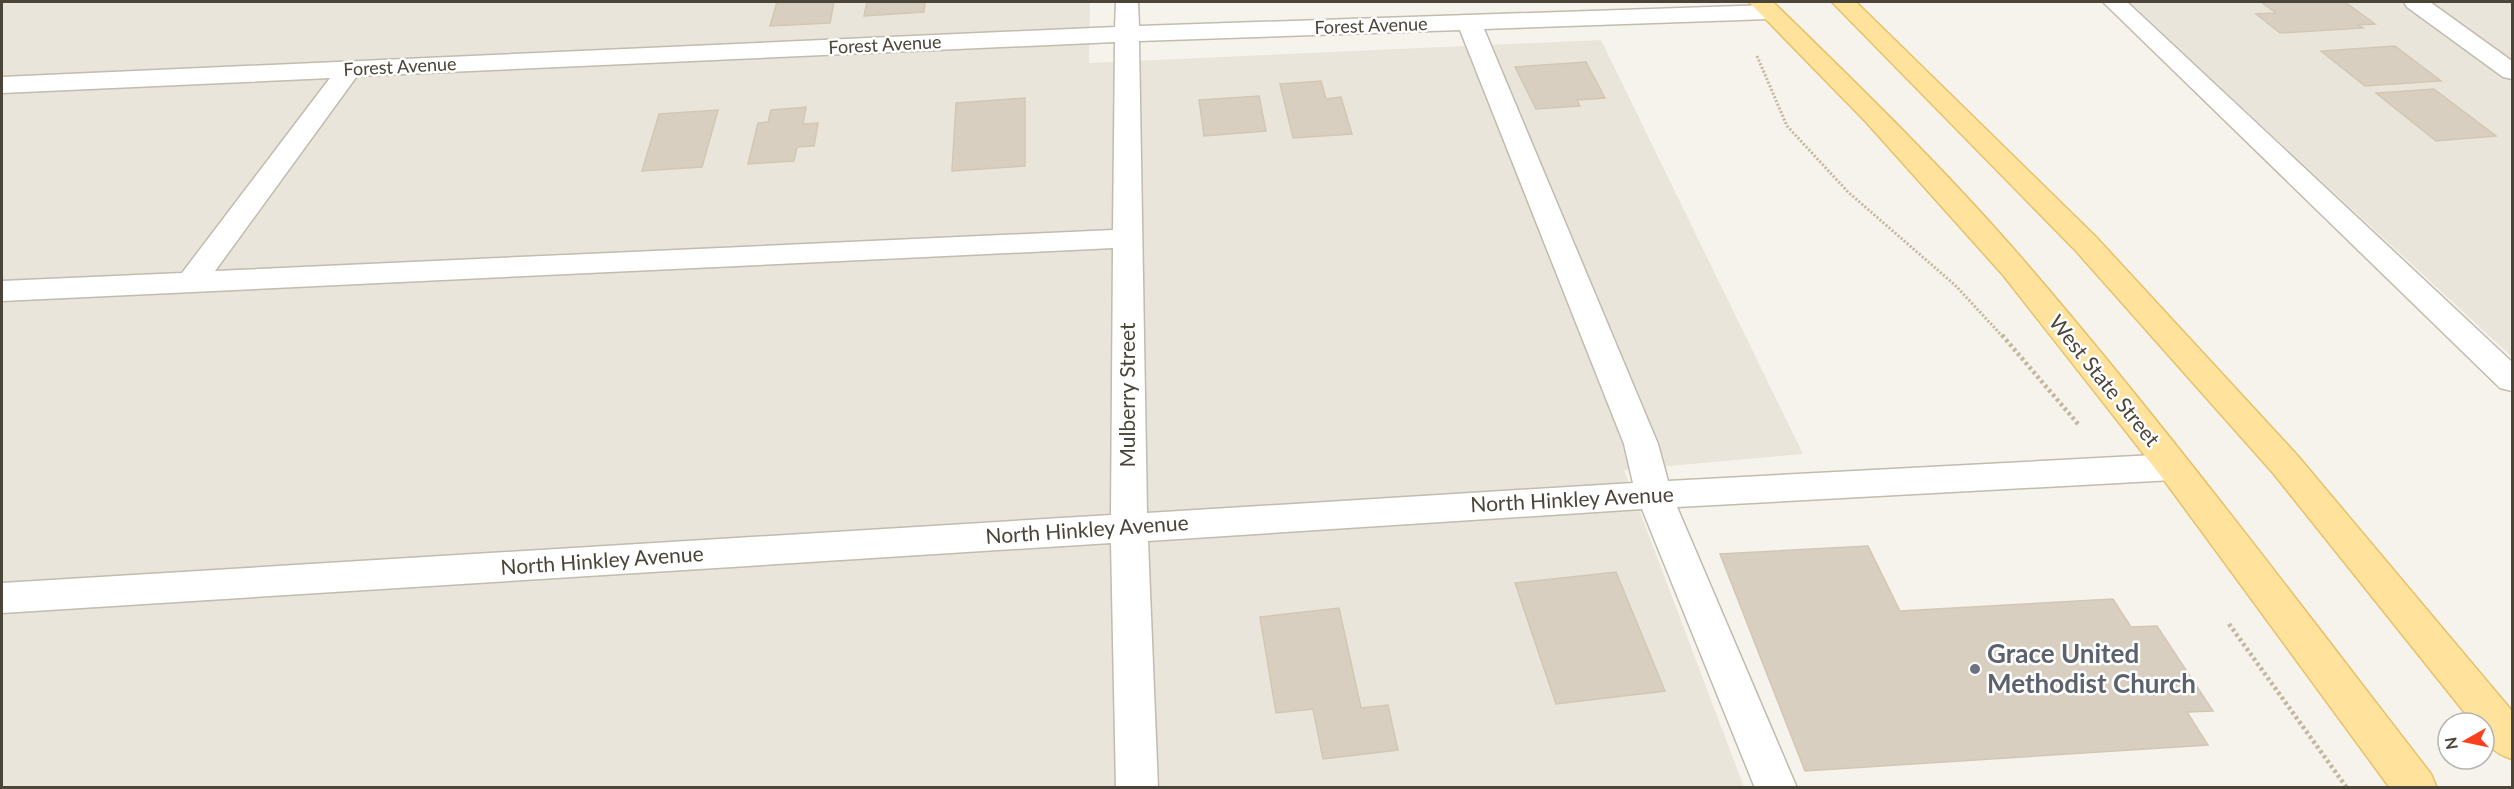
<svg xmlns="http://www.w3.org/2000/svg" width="2514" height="789" viewBox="0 0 2514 789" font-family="Lato,sans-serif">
  <rect width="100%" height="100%" fill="#f6f3ec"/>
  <g fill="#eae5da">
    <path d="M2 2H1090L1089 63 1601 40 1803 454 1624 470 1744 787 2 788Z"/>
    <path d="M2128 2H2512V357Z"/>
  </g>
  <g fill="#d8cfc1" stroke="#d3c7b4" stroke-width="1.5">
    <path d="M777 2H834L830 23 770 26Z"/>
    <path d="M867 2H925L924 12 864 16Z"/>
    <path d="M2261 2H2345L2375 24 2358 25 2363 28 2280 33 2256 14 2276 13Z"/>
    <path d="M2395 46 2441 81 2365 86 2321 51Z"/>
    <path d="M1586 62 1605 98 1577 100 1580 106 1536 109 1515 67Z"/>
    <path d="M1321 81 1326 99 1341 97 1352 134 1293 138 1280 84Z"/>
    <path d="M2434 89 2496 136 2436 141 2376 93Z"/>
    <path d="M1259 96 1266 131 1204 136 1199 100Z"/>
    <path d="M1025 98V166L952 171 956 103Z"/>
    <path d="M806 107 803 124 818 123 814 146 797 147 794 161 748 164 758 123 768 122 771 110Z"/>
    <path d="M718 110 702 167 642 171 659 114Z"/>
    <path d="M1868 546 1900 611 2113 599 2131 627 2157 626 2213 711 2187 712 2208 745 1805 771 1720 554Z"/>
    <path d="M1616 572 1665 691 1556 704 1515 583Z"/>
    <path d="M1339 608 1361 708 1388 705 1398 750 1323 759 1313 709 1276 713 1260 617Z"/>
  </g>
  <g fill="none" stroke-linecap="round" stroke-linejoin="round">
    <g stroke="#c2bbae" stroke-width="3">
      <g id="minor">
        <path d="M1116 2H1138L1139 26 1769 5 1777 7 1781 12 1777 17 1769 19 1484 29 1658 444 1668 481 2173 454 2185 458 2190 467 2185 476 2173 480 1677 507 1797 788H1755L1642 509 1148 541 1158 788H1116L1111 543 2 613V583L1111 515 1113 248 2 301V281L182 273 330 78 2 93V77L1115 27ZM1460 30 1624 444 1633 483 1147 513 1139 41ZM1115 42 1113 230 215 271 357 76Z"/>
        <path d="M2103 2H2127L2512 362V391L2500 388Z"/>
        <path d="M2404 2H2430L2512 61V79L2503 77 2407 7Z"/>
      </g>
    </g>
    <g stroke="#e6c16a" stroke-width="3">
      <g id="major">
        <path d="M1749 2H1773C1859 86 1946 170 2025 262 2167 427 2298 602 2431 774L2437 788H2390L2161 476 2003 275 1866 122Z"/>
        <path d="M1832 2H1856L2096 237 2297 455 2512 711V759C2493 753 2484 744 2484 723H2473L2273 473 2076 251Z"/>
      </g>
    </g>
    <path stroke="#c4b79f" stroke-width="3" stroke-dasharray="2 2" stroke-linecap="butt" d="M1757 56 1787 126 1848 192 1955 285 2003 337"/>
    <g stroke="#c4b79f" stroke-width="4.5" stroke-dasharray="3 3" stroke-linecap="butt">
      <path d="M2002 335 2078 424"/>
      <path d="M2229 624 2347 788"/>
    </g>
    <use href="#minor" fill="#fff" fill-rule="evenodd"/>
    <use href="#major" fill="#ffe39c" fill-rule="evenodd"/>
  </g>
  <circle fill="#6b7280" stroke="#fff" stroke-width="2" cx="1975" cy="669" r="6"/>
  <g text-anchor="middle" stroke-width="5" stroke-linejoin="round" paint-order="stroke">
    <g font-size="18" fill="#4b4439" stroke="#fff">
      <text transform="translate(1371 26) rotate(-2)" y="6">Forest Avenue</text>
      <text transform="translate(885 45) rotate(-3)" y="6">Forest Avenue</text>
      <text transform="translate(400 67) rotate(-3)" y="6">Forest Avenue</text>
    </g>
    <g font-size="21" fill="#4b4439" stroke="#fff">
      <text transform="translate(2104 381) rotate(51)" y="7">West State Street</text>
      <text transform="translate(1128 395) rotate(-90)" y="7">Mulberry Street</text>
      <text transform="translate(1572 500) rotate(-3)" y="7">North Hinkley Avenue</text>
      <text transform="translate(1087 530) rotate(-4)" y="7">North Hinkley Avenue</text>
      <text transform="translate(602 561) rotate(-4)" y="7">North Hinkley Avenue</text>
    </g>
    <g font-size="26" font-weight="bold" fill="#5b616d" stroke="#fff" text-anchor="start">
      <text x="1987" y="663">Grace United<tspan x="1987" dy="30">Methodist Church</tspan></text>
    </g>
  </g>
  <rect width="2514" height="789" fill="none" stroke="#4b4439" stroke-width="6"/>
  <g transform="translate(2466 741) rotate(261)"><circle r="28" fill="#ffffff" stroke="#b7b4b0" stroke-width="1.5"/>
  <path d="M0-4.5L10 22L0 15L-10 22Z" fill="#fc3f1d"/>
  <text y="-9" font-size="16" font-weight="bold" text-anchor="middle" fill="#4b4439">N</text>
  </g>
</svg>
